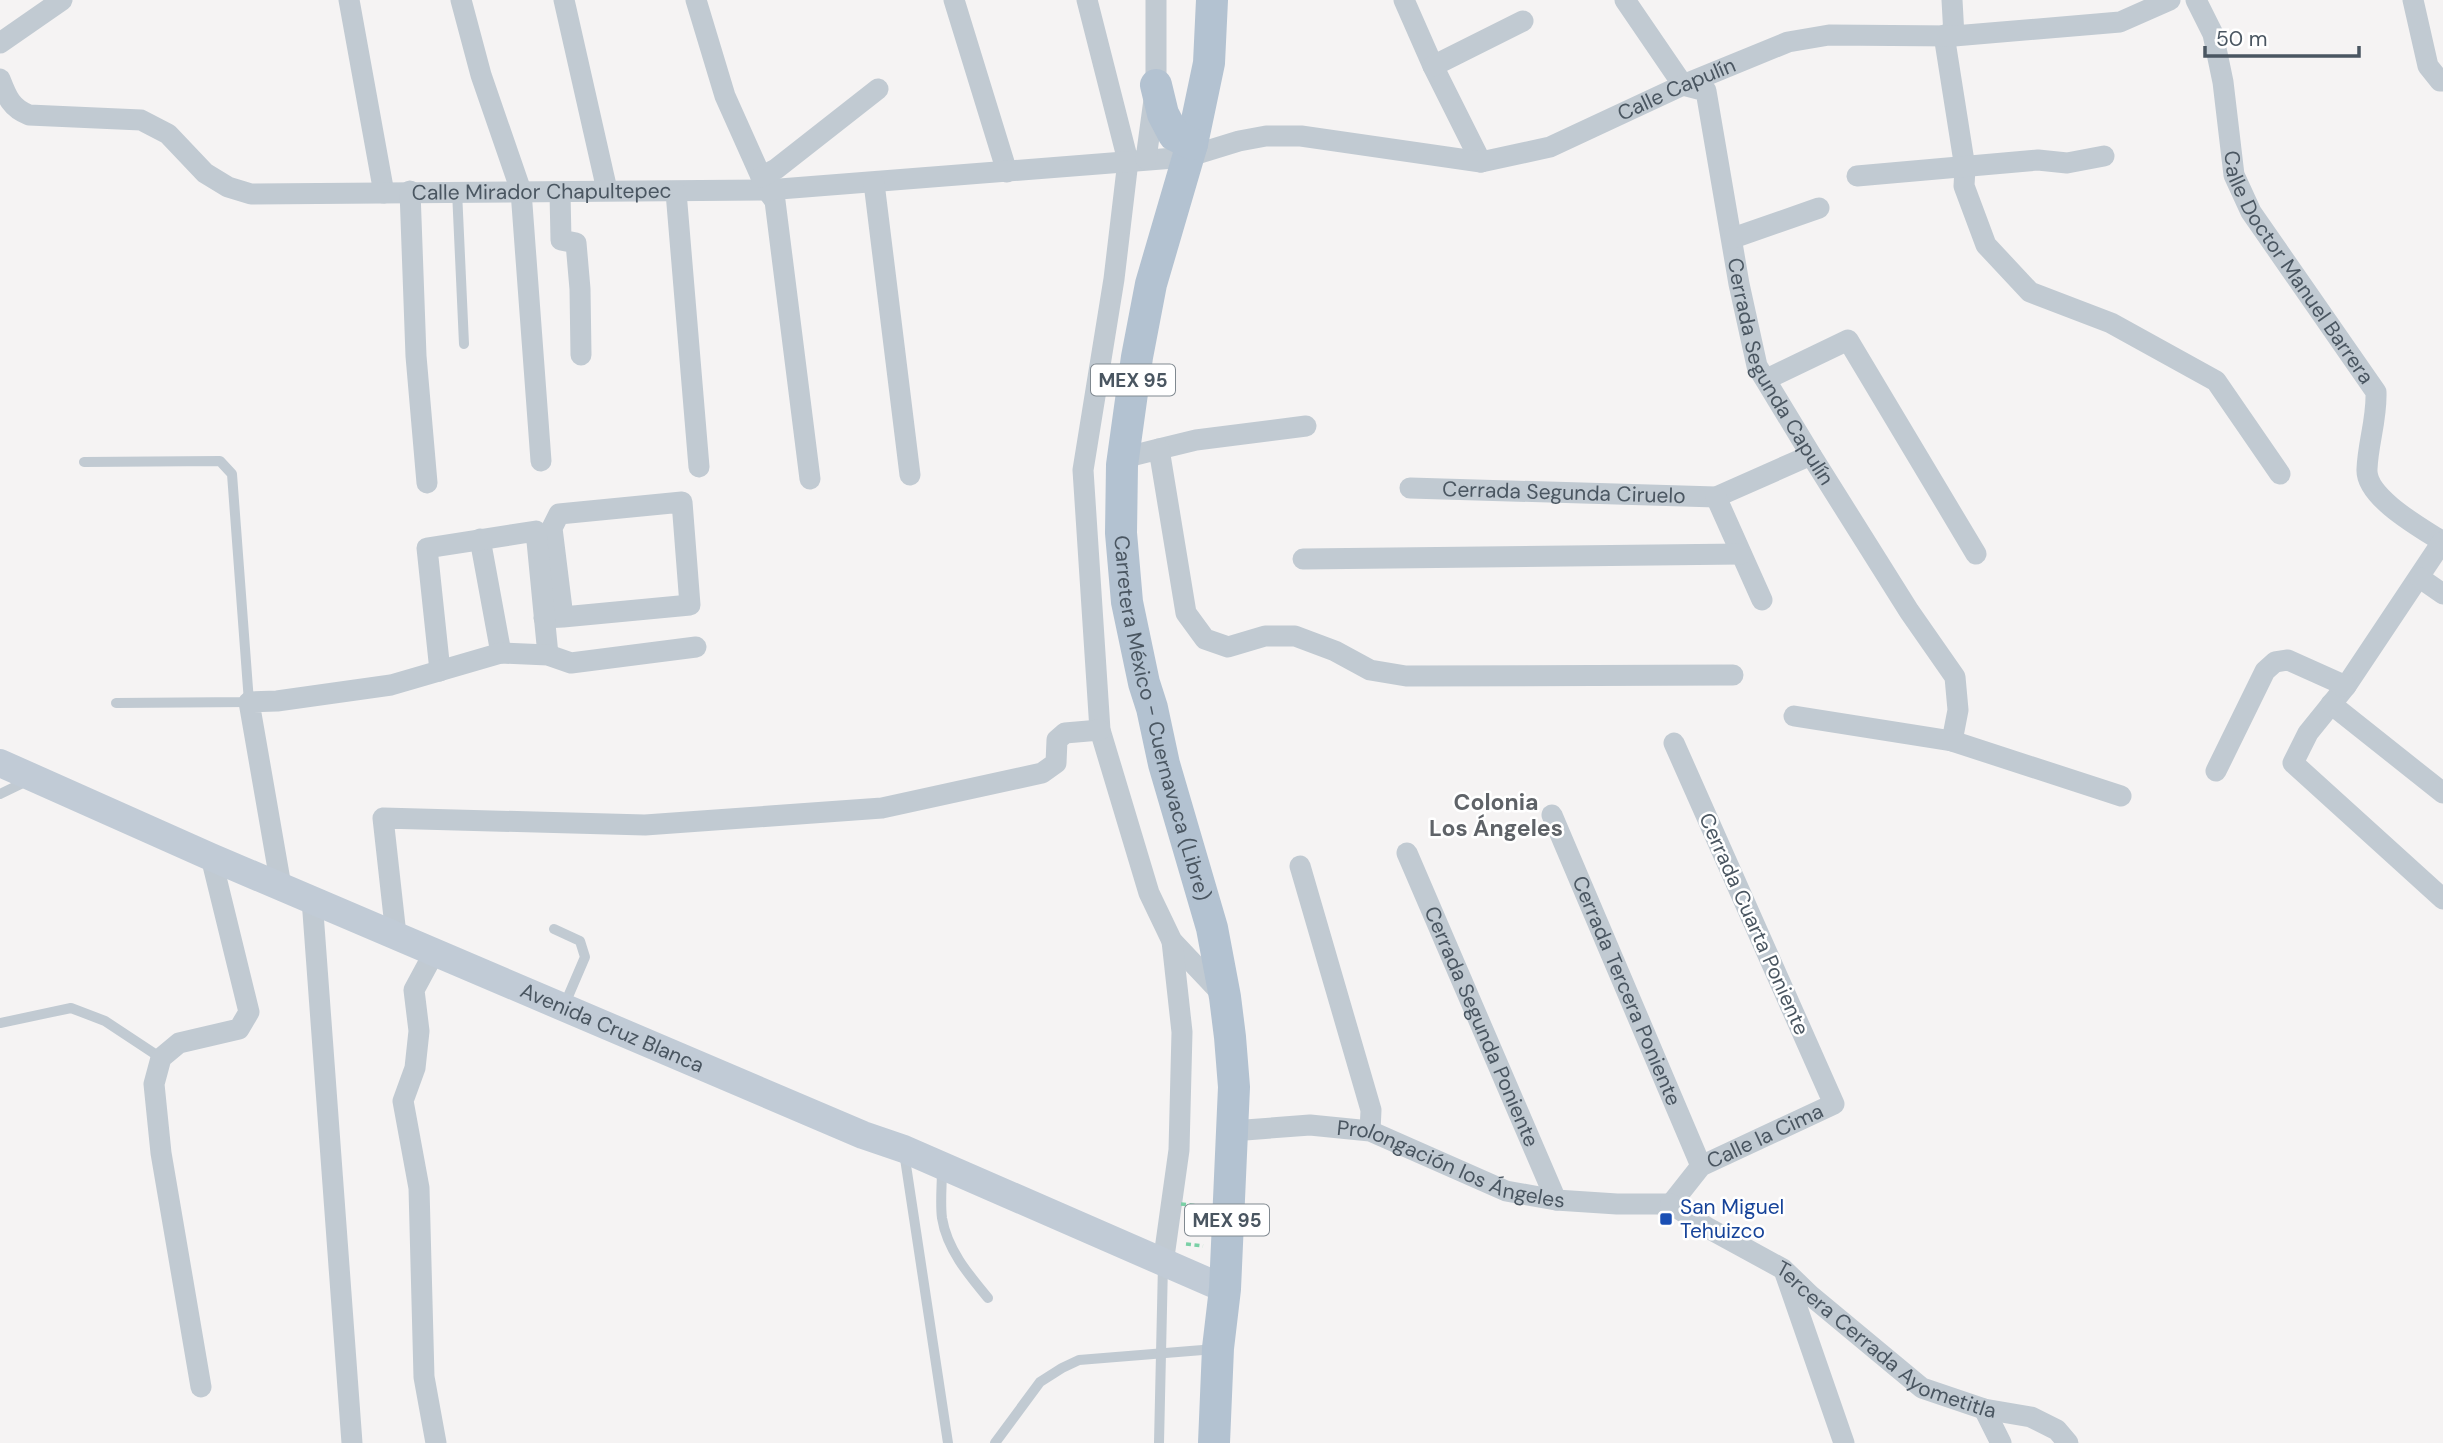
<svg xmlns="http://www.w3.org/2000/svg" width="2443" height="1443" viewBox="0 0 2443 1443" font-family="'DM Sans',sans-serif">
  <rect width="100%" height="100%" fill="#f5f3f3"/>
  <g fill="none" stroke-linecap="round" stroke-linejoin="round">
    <path stroke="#7ad0a6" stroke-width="3.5" stroke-dasharray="5 3.5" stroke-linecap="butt" d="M1186 1244 1203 1246"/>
    <g stroke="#c1cad2" stroke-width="10">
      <path d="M457 191 464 344"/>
      <path d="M84 462 220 461 232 474 249 702 116 703"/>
      <path d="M0 794 29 780"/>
      <path d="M554 929 580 941 585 957 564 1006"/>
      <path d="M0 1023 71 1008 105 1021 161 1058"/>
      <path d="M904 1152 948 1443"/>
      <path d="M942 1169C942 1185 940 1203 942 1218 947 1249 968 1274 988 1298"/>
      <path d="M995 1443 1040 1382 1062 1368 1079 1360 1215 1349"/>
      <path d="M1159 1443 1163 1264"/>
    </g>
    <g stroke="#c1cad2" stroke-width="21">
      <path d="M349 0 384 193"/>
      <path d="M461 0 481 75 521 191 541 461"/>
      <path d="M564 0 607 190"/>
      <path d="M696 0 725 96 767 190 775 201 810 479"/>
      <path d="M954 0 1007 172"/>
      <path d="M1087 0 1128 161 1114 279 1083 470 1100 730 1149 893 1172 941 1223 995"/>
      <path d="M1404 0 1433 66 1481 162"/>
      <path id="s1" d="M1625 0 1683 85 1706 91 1739 284 1757 366 1811 455 1909 611 1955 677 1958 710 1952 741"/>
      <path d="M1952 0 1954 36"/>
      <path id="s2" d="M2196 0 2213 34 2223 82 2234 175 2251 212 2376 392C2377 419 2368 443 2367 469 2365 497 2421 528 2443 542"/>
      <path d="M2413 0 2428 66 2440 81H2443"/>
      <path d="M1944 35 1965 168 1964 186 1986 245 2030 292 2111 323 2216 381 2280 474"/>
      <path d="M0 43 62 0"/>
      <path d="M1433 66 1523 21"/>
      <path id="s3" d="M0 79C7 97 11 108 29 115L141 120 168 134 205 173 228 187 251 194 767 190 1187 157 1239 141 1266 136H1301L1481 162 1550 147 1683 85 1788 42 1829 35 1954 36 2120 22 2170 0"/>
      <path d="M1146 159 1156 85V0"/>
      <path d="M1857 176 2038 160 2067 163 2104 156"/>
      <path d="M761 177 776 169 878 89"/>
      <path d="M874 183 910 475"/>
      <path d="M410 191 416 356 427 483"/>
      <path d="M676 192 699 467"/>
      <path d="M560 193 561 240 576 243 580 289 581 355"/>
      <path d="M1733 238 1819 208"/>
      <path d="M1767 379 1848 340 1976 554"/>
      <path d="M1159 449 1196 440 1306 426"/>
      <path d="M1122 465 1131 456 1159 449 1186 613 1205 639 1228 647 1265 636H1295L1335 651 1370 670 1406 676 1733 675"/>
      <path id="s4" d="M1410 488 1716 497 1811 455"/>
      <path d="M1716 497 1762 600"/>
      <path d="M480 539 501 653"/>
      <path d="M2442 542 2346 686 2308 733 2293 763 2443 899"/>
      <path d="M1303 559 1741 554"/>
      <path d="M2420 578 2443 594"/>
      <path d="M544 618 563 617 690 605 682 502 559 514 552 528 563 617"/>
      <path d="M440 671 427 548 536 531 548 655"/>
      <path d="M2331 704 2443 793"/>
      <path d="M1794 716 1952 741 2121 796"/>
      <path d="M2216 771 2265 671 2275 662 2288 660 2346 686"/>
      <path id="s5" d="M1552 815 1701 1166"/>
      <path id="s6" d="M1407 853 1556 1200"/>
      <path d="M1300 866 1371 1110 1370 1131"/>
      <path d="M281 886 249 702 277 701 391 685 501 653 548 655 571 663 696 647"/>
      <path d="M312 899 352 1443"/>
      <path d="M396 935 383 818 645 825 882 808 1042 773 1056 763 1057 740 1065 733 1100 730"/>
      <path d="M435 951 414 990 419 1031 415 1068 403 1101 419 1188 424 1377 436 1443"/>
      <path id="s7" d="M1232 1131 1310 1125 1370 1131 1506 1191 1556 1200 1617 1204H1671"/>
      <path id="s8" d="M1671 1204 1701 1166 1834 1104 1674 743"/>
      <path id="s9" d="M1671 1204 1708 1228 1783 1269 1810 1295 1922 1388 1984 1409 2031 1417 2057 1430 2068 1443"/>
      <path d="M1163 1264 1179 1150 1182 1032 1172 941"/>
      <path d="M1785 1273 1844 1443"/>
      <path d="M201 1387 161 1153 154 1084 161 1058 179 1043 239 1029 249 1012 211 857"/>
      <path d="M1984 1409 2001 1443"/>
    </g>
    <path stroke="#c1cbd6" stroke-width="28" id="s10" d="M0 763 211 857 863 1135 904 1149 1225 1289"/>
    <g stroke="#b3c2d1" stroke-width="32">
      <path id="s11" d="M1212 0 1209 63 1192 144 1151 284 1137 357 1122 465 1121 533 1127 602 1144 683 1152 708 1164 764 1212 928 1225 997 1230 1037 1234 1087 1225 1289 1218 1348 1214 1443"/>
      <path d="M1156 85 1163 114 1174 135 1192 144"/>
    </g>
    <path stroke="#7ad0a6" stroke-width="3.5" stroke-dasharray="5 3.5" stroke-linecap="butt" d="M1181 1204 1243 1211"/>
  </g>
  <rect fill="#1a4fb4" stroke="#fff" stroke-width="2.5" x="1659" y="1212" width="14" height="14" rx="3.5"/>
  <g text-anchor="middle" stroke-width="5" stroke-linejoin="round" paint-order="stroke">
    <g fill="#fff" stroke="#808990" stroke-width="2">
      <rect x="1091" y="364.5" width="84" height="31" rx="5"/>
      <rect x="1185" y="1204.5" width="84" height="31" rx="5"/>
    </g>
    <g font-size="19" font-weight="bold" fill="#4a5661">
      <text x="1133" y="387">MEX 95</text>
      <text x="1227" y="1227">MEX 95</text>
    </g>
    <g font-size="21" fill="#4a5661" stroke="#fff">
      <text dy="7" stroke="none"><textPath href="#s3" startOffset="1741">Calle Capulín</textPath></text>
      <text dy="7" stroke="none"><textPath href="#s3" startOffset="586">Calle Mirador Chapultepec</textPath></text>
      <text dy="7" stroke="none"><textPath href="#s2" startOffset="292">Calle Doctor Manuel Barrera</textPath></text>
      <text dy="7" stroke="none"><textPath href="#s1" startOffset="420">Cerrada Segunda Capulín</textPath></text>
      <text dy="7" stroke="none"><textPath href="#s4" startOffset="154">Cerrada Segunda Ciruelo</textPath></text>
      <text dy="7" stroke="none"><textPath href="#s11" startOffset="733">Carretera México - Cuernavaca (Libre)</textPath></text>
      <text transform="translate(1754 924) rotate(66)" y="7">Cerrada Cuarta Poniente</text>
      <text dy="7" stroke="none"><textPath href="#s5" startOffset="191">Cerrada Tercera Poniente</textPath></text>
      <text dy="7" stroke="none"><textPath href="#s10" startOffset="667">Avenida Cruz Blanca</textPath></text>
      <text dy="7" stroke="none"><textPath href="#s6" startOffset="189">Cerrada Segunda Poniente</textPath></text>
      <text dy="7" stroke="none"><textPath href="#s8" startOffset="119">Calle la Cima</textPath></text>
      <text dy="7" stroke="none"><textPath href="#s7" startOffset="226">Prolongación los Ángeles</textPath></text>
      <text dy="7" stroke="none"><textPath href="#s9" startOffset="257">Tercera Cerrada Ayometitla</textPath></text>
    </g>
    <g font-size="21" fill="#164399" stroke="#fff" text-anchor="start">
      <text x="1680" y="1214">San Miguel<tspan x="1680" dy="24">Tehuizco</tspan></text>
    </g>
    <g font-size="23" font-weight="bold" fill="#5f6368" stroke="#fff">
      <text x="1496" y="810">Colonia<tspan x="1496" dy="26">Los Ángeles</tspan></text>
    </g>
  </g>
  <path d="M2205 46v10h154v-10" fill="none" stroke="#4a5661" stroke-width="3.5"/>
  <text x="2216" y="46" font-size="21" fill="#4a5661" stroke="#ffffff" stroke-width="5" paint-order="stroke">50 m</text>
</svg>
